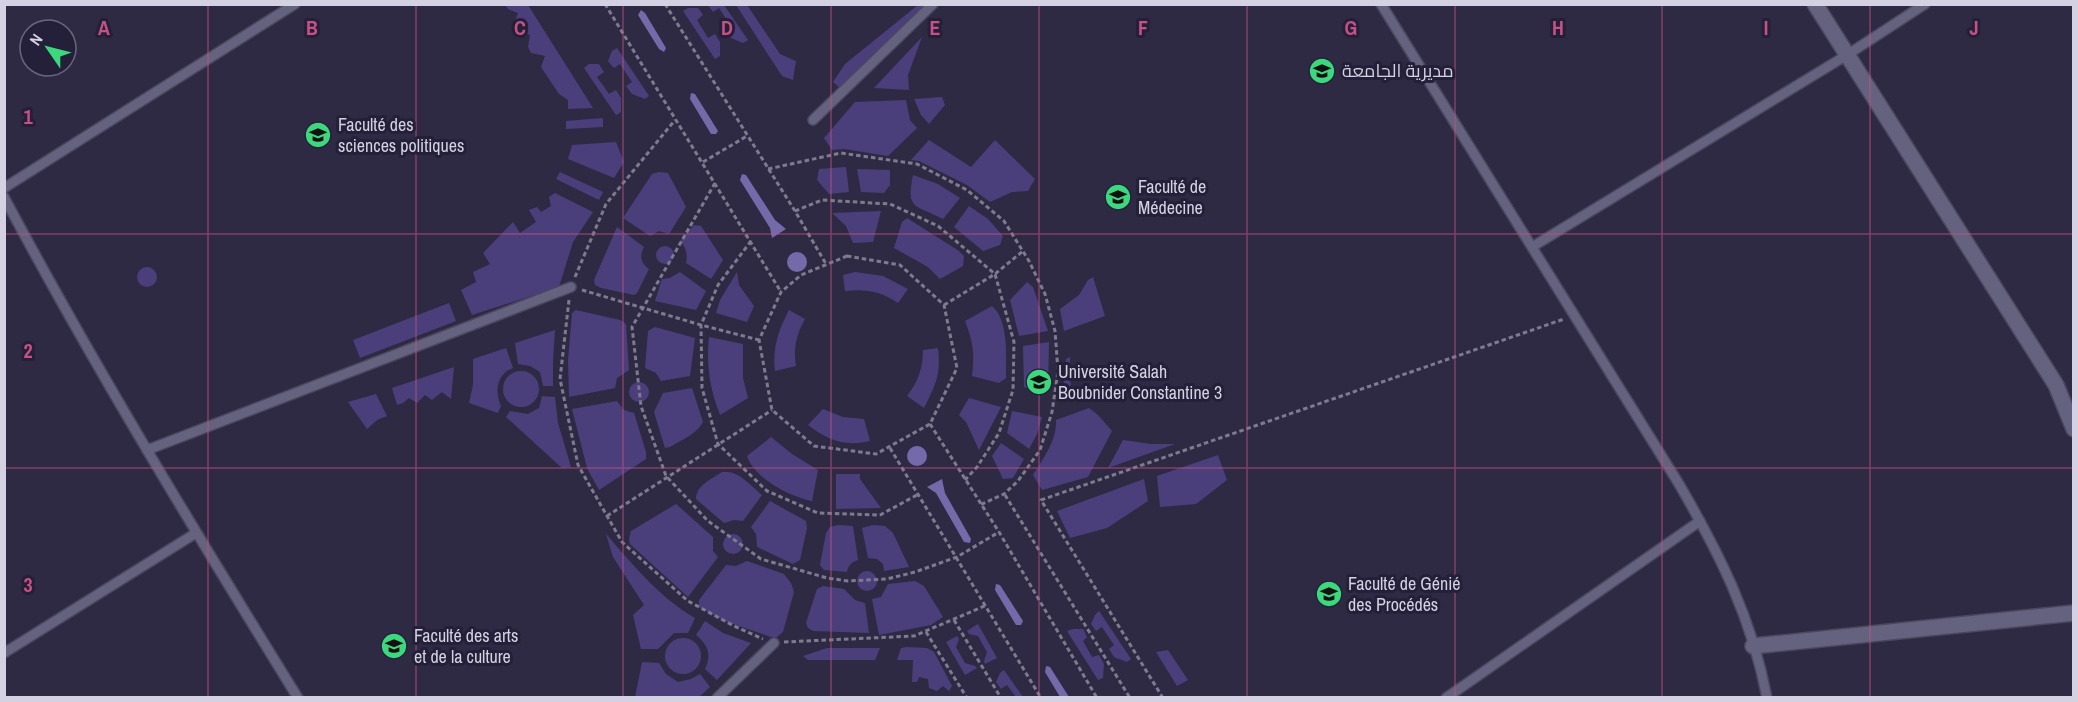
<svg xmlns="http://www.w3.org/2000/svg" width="2078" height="702" viewBox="0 0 2078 702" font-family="'Archivo Narrow',Cairo,sans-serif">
  <rect width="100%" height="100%" fill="#2e2a44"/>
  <g fill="#4b3f7b">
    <path d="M505 5H528L593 108 568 109V100L559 94 541 67 545 56 531 53 528 47 530 35 518 31 514 23 518 13 508 9Z"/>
    <path d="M708 5H724L748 40 743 43 731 38 725 30 731 26 719 8 713 12Z"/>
    <path d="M736 5H747L780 54 796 61 793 80 782 76Z"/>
    <path d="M918 5H929L840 88 833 82 845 64Z"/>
    <path d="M688 8H698L703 15 697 20 708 38 715 34 720 42V56L715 59 683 11Z"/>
    <path d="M922 37 908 75 909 90 874 88Z"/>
    <path d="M617 48 649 96 645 99 632 94 626 86 632 82 620 64 614 68 608 61 612 51Z"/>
    <path d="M589 64H599L604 72 597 77 609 94 616 90 621 98V112L616 115 584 68Z"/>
    <path d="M942 97 945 105 929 124 921 115 914 99Z"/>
    <path d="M906 100 910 120 917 128 888 156 844 149 832 150 824 138 855 102Z"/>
    <path d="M603 118V127L566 129V121Z"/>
    <path d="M929 140 971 167 995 140 1035 179 1028 191 1012 192 990 202 967 185 919 161 911 160Z"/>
    <path d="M616 142 624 162 614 178 568 159 572 145Z"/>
    <path d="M846 167 849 192 829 194 817 180 819 169Z"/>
    <path d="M857 169 890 170V185L884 193 861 192Z"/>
    <path d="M560 172 603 192 599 200 556 179Z"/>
    <path d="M659 172 668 173 686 207 669 234 659 231 650 236 623 218 652 174Z"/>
    <path d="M913 175 938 184 960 198 943 219C914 204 906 210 913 175Z"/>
    <path d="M555 193 593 212 573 242 559 287 472 315 461 290 476 282 473 272 490 264 483 253 513 222 520 233 536 222 529 210 537 207 541 212 551 206 549 197Z"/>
    <path d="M969 206 988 219 1003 236 1000 245 983 251 954 227Z"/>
    <path d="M881 211 873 242 853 243 846 226 832 213Z"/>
    <path d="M907 218 959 251 964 256 963 266 940 279 928 267 894 248 902 222Z"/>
    <path d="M694 225 701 226 723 260 711 279 686 263C688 254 686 247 680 241Z"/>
    <path d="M617 227 644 247C639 256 641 263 649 269L637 293 634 295 601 288 595 285 594 280Z"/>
    <circle cx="665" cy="255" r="9"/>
    <circle cx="147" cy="277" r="10"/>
    <path d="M680 272 706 291 696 310 655 301 662 279 670 278Z"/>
    <path d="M737 272 739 285 754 306 747 322 716 313 720 300Z"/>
    <path d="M855 272 883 276 908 289 898 303C880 291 866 289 845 291L843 275Z"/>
    <path d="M1093 277 1105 316 1064 331 1060 309 1079 295 1088 280Z"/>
    <path d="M1027 282 1033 287 1048 331 1019 336 1010 300Z"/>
    <path d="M449 303 456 321 360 358 353 340Z"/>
    <path d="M992 306C1009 320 1006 358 1006 378L999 383 972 376C975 354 973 342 965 321Z"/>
    <path d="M576 310 620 320 626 324 629 370 617 378 615 388 569 397 568 360 572 313Z"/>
    <path d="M789 310 805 319C796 335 793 349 796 366L775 371C772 348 779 329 789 310Z"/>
    <path d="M655 327 695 338 690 376 661 381 656 373 645 368 648 331Z"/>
    <path d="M555 330 553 360V386H543L540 372 530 366 518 364 515 343Z"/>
    <path d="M709 337 743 344V378L748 398 720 415C710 390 706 364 709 337Z"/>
    <path d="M1049 342 1048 389 1041 393 1024 387 1023 346Z"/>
    <path d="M506 348 513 368C497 374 494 391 501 406L498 413 469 403 473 385V359Z"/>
    <path d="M938 348C941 375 936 384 924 408L907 396C918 382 923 368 923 350Z"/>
    <path d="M1070 357 1071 397 1062 400 1066 359Z"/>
    <path d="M454 367 451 399 442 392 432 400 425 395 417 403 409 398 403 403 397 405 392 388Z"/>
    <circle cx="521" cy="389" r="18"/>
    <circle cx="639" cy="392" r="10"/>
    <path d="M692 388 703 422C697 434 681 440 670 447L665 448 654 412 663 393Z"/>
    <path d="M376 394 387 416 377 420 367 429 348 402Z"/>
    <path d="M542 396 555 397 558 423 571 467 562 468 506 417 510 411 528 414 539 408Z"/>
    <path d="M969 398 1001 407 979 450 966 422 959 415Z"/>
    <path d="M617 401 624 410 634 413 646 452V459L599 490 587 468 572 409Z"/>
    <path d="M1089 408 1098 415 1112 431 1088 477 1042 490 1033 475C1043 459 1057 440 1056 420Z"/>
    <path d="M823 409 843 417 864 419 870 441C844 447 828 440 808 425Z"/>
    <path d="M1012 411 1042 417 1037 434 1029 449 1007 433Z"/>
    <path d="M771 437 792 454 818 470 812 501C790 497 754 478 747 456Z"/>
    <path d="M1123 440 1151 444H1175L1108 468Z"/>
    <path d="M1001 443 1024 459 1013 478 1003 479 992 456Z"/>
    <path d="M1218 455 1227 480 1196 504 1160 507 1157 476Z"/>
    <path d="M722 472C738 470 750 485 762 495L743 521 734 520 724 523 696 499C696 485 712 479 722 472Z"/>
    <path d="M836 474H860V479L881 508 836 509Z"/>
    <path d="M1144 479 1148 501 1107 528 1070 538 1057 511Z"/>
    <path d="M770 501 806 521 807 528 800 560 793 564 757 547 756 534 751 527Z"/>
    <path d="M676 504 713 537V551L718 557 688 597 630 544 629 539 631 531Z"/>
    <path d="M838 525 853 526 858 560C852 562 848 565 847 572L824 570 820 565 826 533 830 527Z"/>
    <path d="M873 525 885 526 893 533 909 567 884 571 883 564 877 559 868 558 862 528Z"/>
    <path d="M606 534C633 565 659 597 695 618L688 633H674L658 649H641L633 615 644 605 613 557Z"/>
    <circle cx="733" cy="544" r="10"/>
    <path d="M747 561 784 574 791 583 794 592 783 632 777 637H771L724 621 699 607V600L726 565 736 566Z"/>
    <circle cx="867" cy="581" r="10"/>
    <path d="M915 581 924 586 943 617 931 625 879 635 872 599 881 597 888 584Z"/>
    <path d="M823 586 844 589 855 600 865 603 869 633 813 631 808 628 806 623 817 589Z"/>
    <path d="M1099 611 1131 659 1127 662 1114 657 1109 649 1114 645 1102 627 1096 631 1091 624 1095 615Z"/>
    <path d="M705 621 723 633 751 643 717 680 705 669C712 654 708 645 696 635Z"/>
    <path d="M978 624 997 658 985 664 984 661 987 652 978 636 969 634 967 631Z"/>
    <path d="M1073 629H1083L1087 637 1083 641 1092 657 1099 655 1104 664 1103 678 1098 680 1067 631Z"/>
    <path d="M957 636 959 639 956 647 965 663 975 666 977 668 965 675 946 642Z"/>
    <circle cx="683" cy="656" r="18"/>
    <path d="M907 647 927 648 934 652 952 686 949 691 943 686 937 691 929 688 928 679 919 677 917 682H912L913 660H897L901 648Z"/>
    <path d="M827 648H880L875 660H808L803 656Z"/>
    <path d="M1168 650 1188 680 1177 686 1156 652Z"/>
    <path d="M642 662 659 663 666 674 678 682 691 679 700 674 710 687 699 697H635Z"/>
    <path d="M1004 670 1023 697H1016L1007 685 1001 689 996 682 1000 673Z"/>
  </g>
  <g fill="#746aaa">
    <path d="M641 10 645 13 666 48 664 52 659 49 638 15Z"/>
    <path d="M691 93 695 94 718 131 716 134H711L690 99Z"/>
    <path d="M742 174 746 175 775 220 786 229 772 238 770 228 740 180Z"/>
    <circle cx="797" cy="262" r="10"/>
    <circle cx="917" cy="456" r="10"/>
    <path d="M942 479 945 493 971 539 970 543 964 542 936 493 927 487Z"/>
    <path d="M996 584 1000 585 1023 621 1021 625H1016L995 590Z"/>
    <path d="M1046 666 1050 667 1069 697H1060L1045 672Z"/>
  </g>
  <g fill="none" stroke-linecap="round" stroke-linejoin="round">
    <g stroke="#4b475e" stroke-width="12">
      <g id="service">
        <path d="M1381 4 1679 484C1719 553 1752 618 1767 698"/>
        <path d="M813 120 933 4"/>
        <path d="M4 188 295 4"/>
        <path d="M4 197C95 368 196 533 298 698"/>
        <path d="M1532 247 1847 55 1925 4"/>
        <path d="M147 450 571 287"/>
        <path d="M4 653 196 533"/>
        <path d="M717 698 774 643"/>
        <path d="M1446 698 1700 521"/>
      </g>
    </g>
    <g stroke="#4b475e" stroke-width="18">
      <g id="minor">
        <path d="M1815 4 2056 385 2074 429"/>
        <path d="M1753 646 2074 613"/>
      </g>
    </g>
    <g stroke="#7e7b90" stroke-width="3" stroke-dasharray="4.5 3" stroke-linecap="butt">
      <path d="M605 4 781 292"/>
      <path d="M665 4 795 211 826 264"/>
      <path d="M703 162 747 136"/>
      <path d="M768 169 841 153 917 164 967 190 1004 221 1029 261 1045 294 1055 331 1058 371 1052 412 1040 450 1018 481 1004 494 980 505"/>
      <path d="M715 183 632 327 641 406 666 476 708 521 761 559 827 578 848 581 887 579 915 572 957 557 999 532"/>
      <path d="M795 211 822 200 890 204 938 226 995 274 1014 342 1013 390 999 433 977 467 965 480"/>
      <path d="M751 241 718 285 701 325 702 388 718 444 767 491 818 513 880 515 917 495"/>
      <path d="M847 256 900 265 944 305 957 368 930 424 876 454 814 446 772 410 759 340 781 292 801 275Z"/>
      <path d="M575 277 606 204 675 120"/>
      <path d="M582 290 701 325 759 340"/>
      <path d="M569 300 560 379 578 465 607 516 622 542 688 601 734 626 763 639"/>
      <path d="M944 305 995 274 1023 251"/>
      <path d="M930 424 999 532 1097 698"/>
      <path d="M890 448 1041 698"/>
      <path d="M1005 495 1130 698"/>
      <path d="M607 516 772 410"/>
      <path d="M954 620 1001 698"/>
      <path d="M926 632 967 698"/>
      <path d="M784 642 914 636 987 605"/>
      <path d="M1163 698 1041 500 1564 319"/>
    </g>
    <use href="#service" stroke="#65627f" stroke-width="9"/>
    <use href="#minor" stroke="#65627f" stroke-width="15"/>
  </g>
  <path fill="none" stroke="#c75084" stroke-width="1.5" stroke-opacity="0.55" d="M208 4V698M416 4V698M623 4V698M831 4V698M1039 4V698M1247 4V698M1455 4V698M1662 4V698M1870 4V698M4 234H2074M4 468H2074"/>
  <defs>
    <g id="university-disc" transform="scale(1.35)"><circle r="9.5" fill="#3dd77e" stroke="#242039"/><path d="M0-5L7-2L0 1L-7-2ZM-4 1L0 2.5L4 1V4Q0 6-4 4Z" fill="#111"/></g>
  </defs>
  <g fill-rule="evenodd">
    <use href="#university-disc" x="1322" y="71"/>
    <use href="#university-disc" x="318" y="135"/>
    <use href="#university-disc" x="1118" y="197"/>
    <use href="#university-disc" x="1039" y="382"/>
    <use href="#university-disc" x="1329" y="594"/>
    <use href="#university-disc" x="394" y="646"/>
  </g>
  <g text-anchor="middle" stroke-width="6" stroke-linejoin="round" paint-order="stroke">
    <g font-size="18" fill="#d3d1e2" stroke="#242039" text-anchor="start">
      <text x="1342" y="77">مديرية الجامعة</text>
      <text x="338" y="131">Faculté des<tspan x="338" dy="21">sciences politiques</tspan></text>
      <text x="1138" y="193">Faculté de<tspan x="1138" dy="21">Médecine</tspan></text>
      <text x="1058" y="378">Université Salah<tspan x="1058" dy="21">Boubnider Constantine 3</tspan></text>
      <text x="1348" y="590">Faculté de Génié<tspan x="1348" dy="21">des Procédés</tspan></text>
      <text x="414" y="642">Faculté des arts<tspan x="414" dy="21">et de la culture</tspan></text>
    </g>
  </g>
  <g font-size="20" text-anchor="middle" font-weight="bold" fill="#c75084" stroke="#242039" stroke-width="6" stroke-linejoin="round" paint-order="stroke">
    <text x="104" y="35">A</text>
    <text x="312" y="35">B</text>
    <text x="520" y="35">C</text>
    <text x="727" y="35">D</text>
    <text x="935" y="35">E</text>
    <text x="1143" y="35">F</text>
    <text x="1351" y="35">G</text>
    <text x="1558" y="35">H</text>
    <text x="1766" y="35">I</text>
    <text x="1974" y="35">J</text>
    <text x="28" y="124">1</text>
    <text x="28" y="358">2</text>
    <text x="28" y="592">3</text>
  </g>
  <rect width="2078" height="702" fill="none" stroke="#d3d1e2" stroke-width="12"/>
  <g transform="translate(48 48) rotate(305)"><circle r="28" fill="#242039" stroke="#6a677d" stroke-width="1.5"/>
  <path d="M0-4.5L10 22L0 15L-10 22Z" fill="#3dd77e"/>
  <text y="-9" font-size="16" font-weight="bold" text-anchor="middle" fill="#d3d1e2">N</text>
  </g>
</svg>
